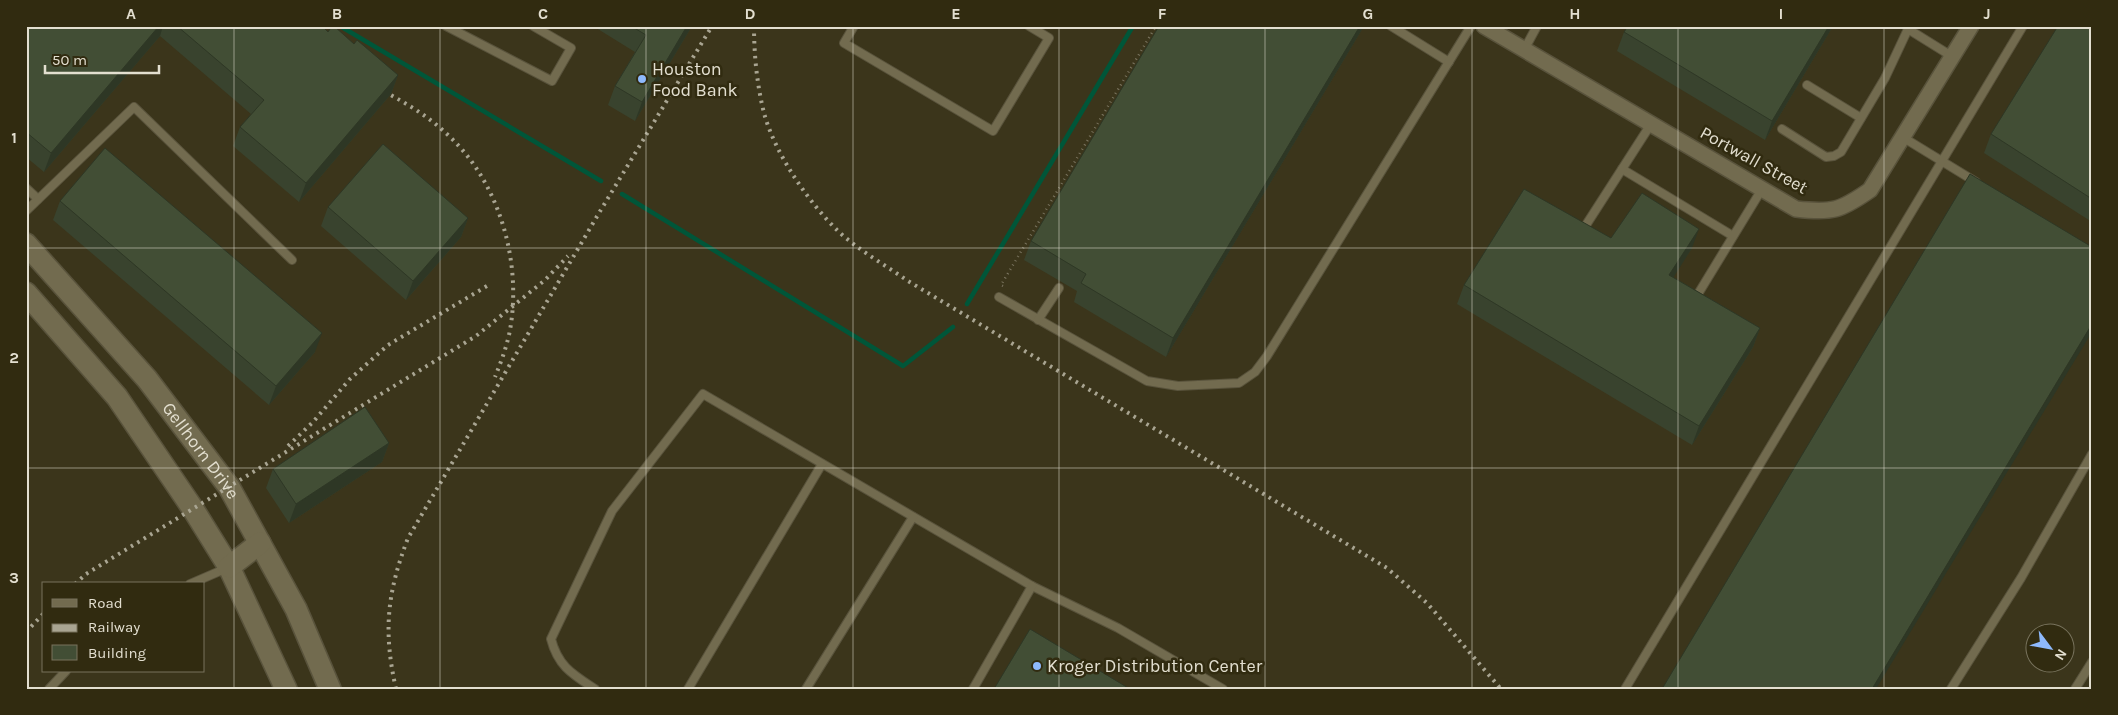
<svg xmlns="http://www.w3.org/2000/svg" width="2118" height="715" viewBox="0 0 2118 715" font-family="Karla,sans-serif">
  <rect width="100%" height="100%" fill="#3b351b"/>
  <g fill="none" stroke-linecap="round" stroke-linejoin="round">
    <g stroke="#005639" stroke-width="4.5">
      <path d="M340 26 601 181"/>
      <path d="M622 194 903 366 953 327"/>
      <path d="M967 304 1133 26"/>
    </g>
    <g stroke="#59533c" stroke-width="10">
      <g id="lane">
        <path d="M446 26 552 81 571 48 533 26"/>
        <path d="M854 26 844 43 993 131 1049 38 1029 26"/>
        <path d="M1391 26 1449 62"/>
        <path d="M1910 26 1908 29 1953 57"/>
        <path d="M1524 50 1537 26"/>
        <path d="M1807 85 1861 118"/>
        <path d="M1782 129 1826 157 1834 156 1841 152 1885 78 1908 29"/>
        <path d="M1904 138 1976 182"/>
        <path d="M1622 169 1733 236"/>
        <path d="M26 188 38 199"/>
        <path d="M26 211 134 107 292 260"/>
        <path d="M1586 225 1651 124"/>
        <path d="M1698 294 1762 189"/>
        <path d="M999 297 1147 381 1178 386 1239 383 1255 372 1267 356 1471 26"/>
        <path d="M1038 320 1059 288"/>
        <path d="M190 584 227 568"/>
        <path d="M49 689 66 671"/>
        <path d="M595 689C572 674 558 666 551 639L612 511 703 394 1032 586 1118 628 1223 689"/>
        <path d="M688 689 822 464"/>
        <path d="M806 689 913 517"/>
        <path d="M973 689 1032 586"/>
        <path d="M1625 689 2023 26"/>
        <path d="M1951 689 2021 578 2092 454"/>
        <path d="M2075 689 2092 662"/>
      </g>
    </g>
    <g stroke="#59533c" stroke-width="18">
      <path id="street" d="M1484 26 1796 209C1832 213 1840 211 1870 190L1971 26"/>
    </g>
    <g stroke="#59533c" stroke-width="24">
      <g id="secondary">
        <path id="s1" d="M26 244 147 379 229 487 296 609 330 689"/>
        <path d="M26 293 117 397 193 509 229 567 286 689"/>
        <path d="M229 567 260 543"/>
      </g>
    </g>
    <path stroke="#7b7560" stroke-width="2.5" stroke-dasharray="1 4" stroke-linecap="butt" d="M1003 286 1001 285 1156 26"/>
    <use href="#lane" stroke="#726b4f" stroke-width="8"/>
    <use href="#street" stroke="#726b4f" stroke-width="15"/>
    <use href="#secondary" stroke="#726b4f" stroke-width="21"/>
    <g stroke="#a9a592" stroke-width="4" stroke-dasharray="2.5 5" stroke-linecap="butt">
      <path d="M754 26C754 55 757 85 764 113 775 154 809 203 839 232 860 251 885 265 908 281L1387 568 1427 603 1501 689"/>
      <path d="M378 88C404 102 429 116 450 137 500 184 522 263 510 330 507 346 501 362 495 377"/>
      <path d="M288 446 313 422 350 379 388 345 487 286"/>
      <path d="M75 584 86 574 476 336 545 280 568 256"/>
      <path d="M26 632 44 613"/>
      <path d="M396 689C383 631 387 593 408 538L599 213 712 26"/>
    </g>
  </g>
  <g fill="#39432e">
    <path d="M26 26H322L328 32 354 44 398 75 391 94 299 202 233 146 240 127 251 114 160 36 44 172 26 157Z"/>
    <path d="M593 26H692L635 121 608 105 615 86 635 52Z"/>
    <path d="M1364 26 1166 357 1074 302 1077 291 1024 260 1031 241Z"/>
    <path d="M1833 26 1765 140 1617 51 1624 32Z"/>
    <path d="M2092 26V222L1984 153 1991 134Z"/>
    <path d="M60 201 315 352 269 405 53 220Z"/>
    <path d="M328 207 468 218 461 237 406 300 321 226Z"/>
    <path d="M1611 238 1692 248 1673 277 1760 328 1753 347 1692 445 1457 304 1464 285Z"/>
    <path d="M389 443 382 462 289 523 266 488 273 469Z"/>
  </g>
  <g fill="#2e3725">
    <path d="M159 26H163L160 36 44 172 51 153Z"/>
    <path d="M687 26H692L635 121 642 102Z"/>
    <path d="M1360 26H1364L1166 357 1173 338Z"/>
    <path d="M1829 26H1833L1765 140 1772 121Z"/>
    <path d="M398 75 391 94 299 202 306 183Z"/>
    <path d="M468 218 461 237 406 300 413 281Z"/>
    <path d="M1699 229 1692 248 1663 294 1669 275Z"/>
    <path d="M2092 324V332L1876 689H1872Z"/>
    <path d="M1760 328 1753 347 1692 445 1699 426Z"/>
    <path d="M322 333 315 352 269 405 276 386Z"/>
    <path d="M389 443 382 462 289 523 296 504Z"/>
  </g>
  <g fill="#424e35" stroke="#2e3725">
    <path d="M26 26H159L51 153 26 132Z"/>
    <path d="M177 26H322L328 32 332 26H334L354 44 357 40 398 75 306 183 240 127 264 100Z"/>
    <path d="M631 26H687L642 102 615 86 646 35Z"/>
    <path d="M1159 26H1360L1173 338 1081 283 1086 274 1031 241Z"/>
    <path d="M1628 26H1829L1772 121 1624 32Z"/>
    <path d="M2058 26H2092V199L1991 134Z"/>
    <path d="M383 144 468 218 413 281 328 207Z"/>
    <path d="M105 148 322 333 276 386 60 201Z"/>
    <path d="M1970 174 2092 247V324L1872 689H1662Z"/>
    <path d="M1524 189 1611 238 1642 193 1699 229 1669 275 1760 328 1699 426 1464 285Z"/>
    <path d="M365 407 389 443 296 504 273 469Z"/>
    <path d="M1030 629 1130 689H994Z"/>
  </g>
  <path fill="none" stroke="#e3dfd0" stroke-width="1" stroke-opacity="0.55" d="M234 26V689M440 26V689M646 26V689M853 26V689M1059 26V689M1265 26V689M1472 26V689M1678 26V689M1884 26V689M26 248H2092M26 468H2092"/>
  <g fill="#8eb9fc" stroke="#312b10" stroke-width="2">
    <circle cx="642" cy="79" r="5"/>
    <circle cx="1037" cy="666" r="5"/>
  </g>
  <g text-anchor="middle" stroke-width="5" stroke-linejoin="round" paint-order="stroke">
    <g font-size="18" fill="#e3dfd0" stroke="#312b10" text-anchor="start">
      <text x="652" y="75">Houston<tspan x="652" dy="21">Food Bank</tspan></text>
      <text x="1047" y="672">Kroger Distribution Center</text>
    </g>
    <g font-size="18" fill="#e3dfd0" stroke="#312b10">
      <text transform="translate(1754 160) rotate(29)" y="6">Portwall Street</text>
      <text dy="6" stroke="none"><textPath href="#s1" startOffset="271">Gellhorn Drive</textPath></text>
    </g>
  </g>
  <rect width="2118" height="715" fill="none" stroke="#312b10" stroke-width="55"/>
  <rect x="42" y="582" width="162" height="90" fill="#312b10" stroke="#78735d"/>
  <rect x="52" y="599" width="25" height="8" fill="#726b4f" stroke="#78735d"/>
  <text x="88" y="608" font-size="15" fill="#e3dfd0">Road</text>
  <rect x="52" y="624" width="25" height="8" fill="#a9a592" stroke="#78735d"/>
  <text x="88" y="632" font-size="15" fill="#e3dfd0">Railway</text>
  <rect x="52" y="645" width="25" height="15" fill="#424e35" stroke="#78735d"/>
  <text x="88" y="658" font-size="15" fill="#e3dfd0">Building</text>
  <g transform="translate(2050 648) rotate(122)"><circle r="24" fill="#312b10" stroke="#78735d"/>
  <path d="M0-4L9 19L0 12L-9 19Z" fill="#8eb9fc"/>
  <text y="-8" font-size="14" font-weight="bold" text-anchor="middle" fill="#e3dfd0">N</text>
  </g>
  <path d="M45 65v8h114v-8" fill="none" stroke="#e3dfd0" stroke-width="2.5"/>
  <text x="52" y="65" font-size="15" fill="#e3dfd0" stroke="#312b10" stroke-width="4" paint-order="stroke">50 m</text>
  <rect x="28" y="28" width="2062" height="660" fill="none" stroke="#e3dfd0" stroke-width="2"/>
  <g font-size="16" text-anchor="middle" font-weight="bold" fill="#e3dfd0">
    <text x="131" y="19">A</text>
    <text x="337" y="19">B</text>
    <text x="543" y="19">C</text>
    <text x="750" y="19">D</text>
    <text x="956" y="19">E</text>
    <text x="1162" y="19">F</text>
    <text x="1368" y="19">G</text>
    <text x="1575" y="19">H</text>
    <text x="1781" y="19">I</text>
    <text x="1987" y="19">J</text>
    <text x="14" y="143">1</text>
    <text x="14" y="363">2</text>
    <text x="14" y="583">3</text>
  </g>
</svg>
